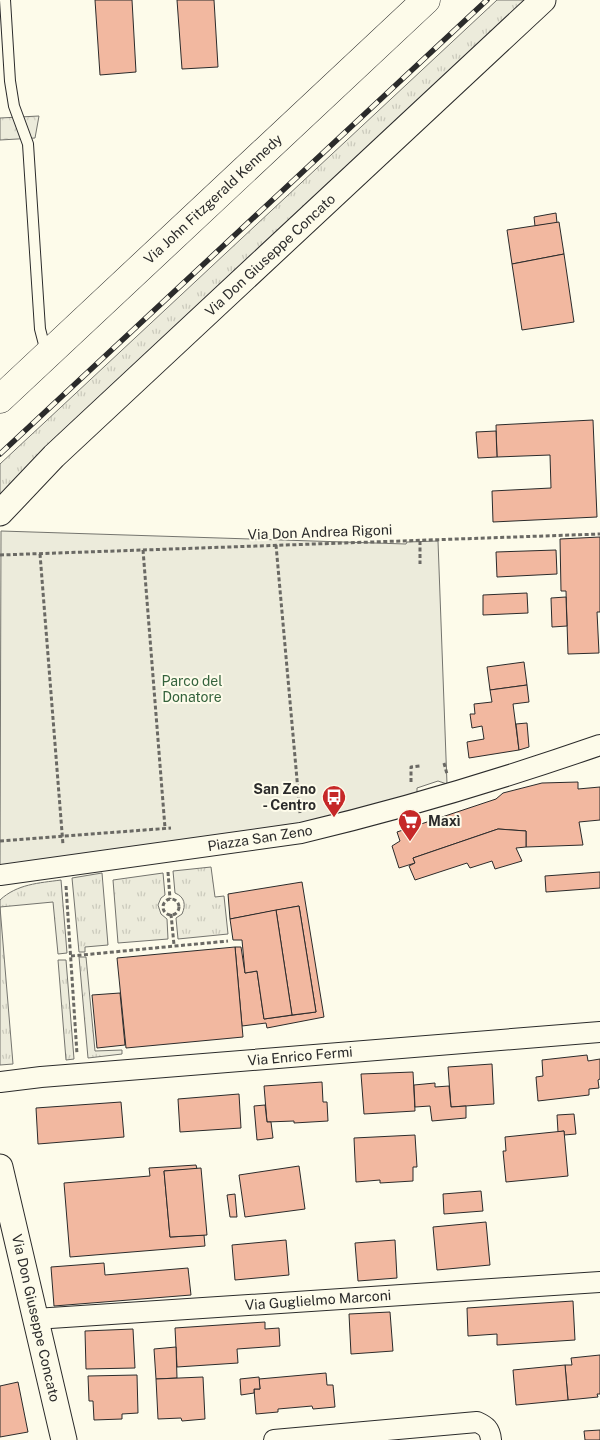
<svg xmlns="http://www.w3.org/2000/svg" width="600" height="1440" viewBox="0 0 600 1440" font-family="'Public Sans',sans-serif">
  <defs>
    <pattern id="grass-tufts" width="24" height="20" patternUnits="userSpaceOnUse" patternTransform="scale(1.25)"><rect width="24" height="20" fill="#ecebdb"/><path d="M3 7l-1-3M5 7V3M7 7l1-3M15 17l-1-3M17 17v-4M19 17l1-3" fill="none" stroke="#cbcabc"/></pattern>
    <pattern id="forest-crowns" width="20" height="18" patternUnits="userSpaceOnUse" patternTransform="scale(1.25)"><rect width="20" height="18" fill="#ecebdb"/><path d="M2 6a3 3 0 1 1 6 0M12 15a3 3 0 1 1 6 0" fill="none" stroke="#cbcabc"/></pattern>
  </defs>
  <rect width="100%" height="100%" fill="#fdfbea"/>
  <g fill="url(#grass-tufts)" stroke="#74746e">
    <path d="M497 0H530L103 397 0 495V464Z"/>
    <path d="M211 867 215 897 224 896 228 934 178 939 176 918 182 914C186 905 185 897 175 893L173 871Z"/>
    <path d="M102 873 108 945 85 947V952H79L72 878Z"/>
    <path d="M163 873 165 895 161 898 158 905 161 914 167 919 168 939 118 943 113 880Z"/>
    <path d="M61 880 67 953 58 954 53 902 0 907 13 1064 0 1065V900C17 884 39 883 61 880Z"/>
    <path d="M79 957H86L95 1051 122 1050V1054L88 1058Z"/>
    <path d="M58 960H66L74 1059 66 1060Z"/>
  </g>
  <path fill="url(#forest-crowns)" stroke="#74746e" d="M39 116 35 138 0 140V118Z"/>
  <path fill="#ecebdb" stroke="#74746e" d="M1 531 406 544 407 542 438 541 447 784 438 781 417 788V794L295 827 0 868Z"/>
  <g fill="#f2b8a0" stroke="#2b2b2b">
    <path d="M95 0H132L136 72 100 75Z"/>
    <path d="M177 0H214L218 67 182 69Z"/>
    <path d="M556 213 557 223 535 226 534 217Z"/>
    <path d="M559 222 564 254 512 264 507 230Z"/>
    <path d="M564 254 574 322 522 330 512 264Z"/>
    <path d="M593 420 597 517 493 522 492 491 551 488 550 455 497 457 496 425Z"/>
    <path d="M496 431 497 457 478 458 476 432Z"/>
    <path d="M600 537V612H597L599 653 568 654 566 591H561L560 539Z"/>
    <path d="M556 550 557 574 497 577 496 552Z"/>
    <path d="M527 593 528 613 483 615V595Z"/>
    <path d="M566 597 567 626 552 627 551 598Z"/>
    <path d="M524 662 527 685 490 690 487 667Z"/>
    <path d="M527 685 529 702 513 704 519 750 469 758 467 742 484 739 482 726 472 728 470 714H475L474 704 492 702 490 690Z"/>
    <path d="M527 723 529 747 519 750 516 724Z"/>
    <path d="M578 782V789L600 787V820L579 822 583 845 526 847V831L498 829 413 858 415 863 399 868 392 846 400 841 397 832 496 799 503 793 542 783Z"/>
    <path d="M498 829 526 831V847L516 848 522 861 495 869 492 861 470 868 467 863 415 880 409 866 415 863 413 858Z"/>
    <path d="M600 872V888L546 892 545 876Z"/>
    <path d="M302 882 324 1017 267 1028 266 1023 242 1026 235 947H241L245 973 257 971 264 1019 316 1012 299 906 230 919 228 894Z"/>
    <path d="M299 906 316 1012 292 1015 276 910Z"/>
    <path d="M276 910 292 1015 264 1019 257 971 245 973 242 940H233L230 919Z"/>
    <path d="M235 947 243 1037 126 1048 117 958Z"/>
    <path d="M120 993 125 1045 97 1048 92 995Z"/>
    <path d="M587 1055 588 1061 600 1059V1079L598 1080 599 1088 589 1089V1095L538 1101 536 1077 543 1076 542 1060Z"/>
    <path d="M492 1064 494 1104 451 1107 448 1067Z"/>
    <path d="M413 1072 415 1111 364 1114 361 1074Z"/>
    <path d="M322 1082 323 1102H327L328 1121 294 1123V1121L267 1122 264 1086Z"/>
    <path d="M435 1083V1087L449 1086 451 1107 466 1106V1118L432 1121 430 1106 415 1107 414 1085Z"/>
    <path d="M239 1094 241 1128 180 1132 178 1099Z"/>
    <path d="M121 1102 124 1137 38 1144 36 1108Z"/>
    <path d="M265 1105 267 1122H271L273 1138 257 1140 254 1106Z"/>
    <path d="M574 1114 576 1134 564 1135V1131L558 1132 557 1115Z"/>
    <path d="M564 1131 568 1176 506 1182 503 1151H506L505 1137Z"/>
    <path d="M415 1135 417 1167H413V1181L380 1183V1180L356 1182 354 1138Z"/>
    <path d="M196 1165 197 1169 164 1171 170 1237 204 1235 205 1246 70 1257 64 1183 150 1176 149 1168Z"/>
    <path d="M299 1166 305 1209 245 1217 239 1175Z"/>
    <path d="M201 1168 207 1235 170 1237 164 1171Z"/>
    <path d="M481 1191 483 1211 444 1214 443 1194Z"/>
    <path d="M235 1194 237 1217H230L227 1195Z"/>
    <path d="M486 1222 490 1265 437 1270 433 1227Z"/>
    <path d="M286 1240 289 1275 235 1280 232 1245Z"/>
    <path d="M395 1240 397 1278 358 1281 355 1243Z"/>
    <path d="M104 1263 105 1275 188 1268 191 1295 54 1306 51 1267Z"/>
    <path d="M573 1301 575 1340 497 1345V1334L468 1336 467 1308Z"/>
    <path d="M390 1312 393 1351 351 1354 349 1314Z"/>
    <path d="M265 1322V1329L279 1328 280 1346 237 1349 238 1363 177 1367 175 1328Z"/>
    <path d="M133 1329 135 1368 86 1369 85 1331Z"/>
    <path d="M176 1347 177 1378 156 1379 154 1349Z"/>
    <path d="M600 1355V1394H597L598 1397 568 1400 565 1365H572L571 1358Z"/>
    <path d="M565 1365 568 1400 516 1405 513 1370Z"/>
    <path d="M326 1373 327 1385H333L335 1407 313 1409 312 1406 278 1409V1412L256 1414 254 1389H260L259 1379Z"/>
    <path d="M137 1375 138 1413 122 1414V1419L94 1420 93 1401H89L88 1376Z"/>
    <path d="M203 1377 205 1419 182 1421 181 1418 158 1419 156 1379Z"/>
    <path d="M259 1377 260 1389H254V1393L241 1395 240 1379Z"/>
    <path d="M18 1382 28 1432 0 1437V1386Z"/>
    <path d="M600 1430V1440H585L584 1431Z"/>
  </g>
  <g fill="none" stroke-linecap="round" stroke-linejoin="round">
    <g stroke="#2b2b2b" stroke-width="12">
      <path id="service" d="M5 0 10 81 14 106 28 144 40 329 46 352"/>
    </g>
    <g stroke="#2b2b2b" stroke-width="22">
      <g id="minor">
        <path d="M0 875 301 833C402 809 502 779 600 745"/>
        <path d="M0 1082 41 1077 600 1032"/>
        <path d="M35 1319 600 1282"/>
        <path d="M274 1440 477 1422C486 1426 490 1429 491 1440"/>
      </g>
    </g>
    <g stroke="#2b2b2b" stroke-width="27">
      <g id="tertiary">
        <path d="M0 513 54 456 543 0"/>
        <path d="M0 1167 64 1440"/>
      </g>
    </g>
    <g stroke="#2b2b2b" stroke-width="29">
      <path id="secondary" d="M0 399 426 0"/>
    </g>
    <g stroke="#6a6964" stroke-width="3" stroke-dasharray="4 2.5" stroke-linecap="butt">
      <path d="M420 541V564"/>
      <path d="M276 545 300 813"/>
      <path d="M143 550 165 828"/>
      <path d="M40 554 63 845"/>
      <path d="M0 555 600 534"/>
      <path d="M444 763 447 774"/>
      <path d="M411 782V767L420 766"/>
      <path d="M0 841 171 828"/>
      <path d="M168 872 170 899"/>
      <path d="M66 886 77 1054"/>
      <circle cx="171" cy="907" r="8"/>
      <path d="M171 914 174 945"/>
      <path d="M71 956 228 941"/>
    </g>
    <use href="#service" stroke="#fdfbea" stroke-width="10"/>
    <use href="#minor" stroke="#fdfbea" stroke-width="20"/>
    <use href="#tertiary" stroke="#fdfbea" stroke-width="25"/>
    <use href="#secondary" stroke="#fdfbea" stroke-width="28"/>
    <g stroke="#2b2b2b" stroke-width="5.5">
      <path id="rail" d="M0 454 487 0"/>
    </g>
    <use href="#rail" stroke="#fdfbea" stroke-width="4" stroke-dasharray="11" stroke-linecap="butt"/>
  </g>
  <defs>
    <g id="bus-pin" transform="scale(1.25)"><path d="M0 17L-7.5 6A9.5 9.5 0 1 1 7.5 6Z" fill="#c62828" stroke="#fdfbea"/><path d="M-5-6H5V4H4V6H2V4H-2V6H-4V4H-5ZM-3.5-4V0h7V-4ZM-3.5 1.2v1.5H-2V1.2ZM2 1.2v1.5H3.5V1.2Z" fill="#fff"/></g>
    <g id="supermarket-pin" transform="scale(1.25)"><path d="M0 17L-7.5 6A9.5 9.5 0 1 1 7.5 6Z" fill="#c62828" stroke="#fdfbea"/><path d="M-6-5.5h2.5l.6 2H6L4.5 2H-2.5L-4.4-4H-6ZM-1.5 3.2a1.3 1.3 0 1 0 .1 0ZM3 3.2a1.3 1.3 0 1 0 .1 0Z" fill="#fff"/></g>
  </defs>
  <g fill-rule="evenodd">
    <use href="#bus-pin" x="334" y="797"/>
    <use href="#supermarket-pin" x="410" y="821"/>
  </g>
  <g text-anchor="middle" stroke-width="4" stroke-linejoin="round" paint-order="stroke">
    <g font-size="14" fill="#2b2b2b" stroke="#fdfbea">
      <text transform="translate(213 199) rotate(-43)" y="5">Via John Fitzgerald Kennedy</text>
      <text transform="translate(270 255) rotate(-43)" y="5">Via Don Giuseppe Concato</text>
      <text transform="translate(320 532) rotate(-2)" y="5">Via Don Andrea Rigoni</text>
      <text transform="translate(260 838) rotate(-9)" y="5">Piazza San Zeno</text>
      <text transform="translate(300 1056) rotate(-5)" y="5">Via Enrico Fermi</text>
      <text transform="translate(318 1300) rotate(-4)" y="5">Via Guglielmo Marconi</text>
      <text transform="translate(36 1318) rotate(77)" y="5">Via Don Giuseppe Concato</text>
    </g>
    <g font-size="14" fill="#34623c" stroke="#fdfbea">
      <text x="192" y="686">Parco del<tspan x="192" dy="16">Donatore</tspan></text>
    </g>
    <g font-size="14" font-weight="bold" fill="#2b2b2b" stroke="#fdfbea" text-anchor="end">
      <text x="316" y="794">San Zeno<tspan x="316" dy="16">- Centro</tspan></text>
      <text x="428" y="826" text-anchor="start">Maxì</text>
    </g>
  </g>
</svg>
